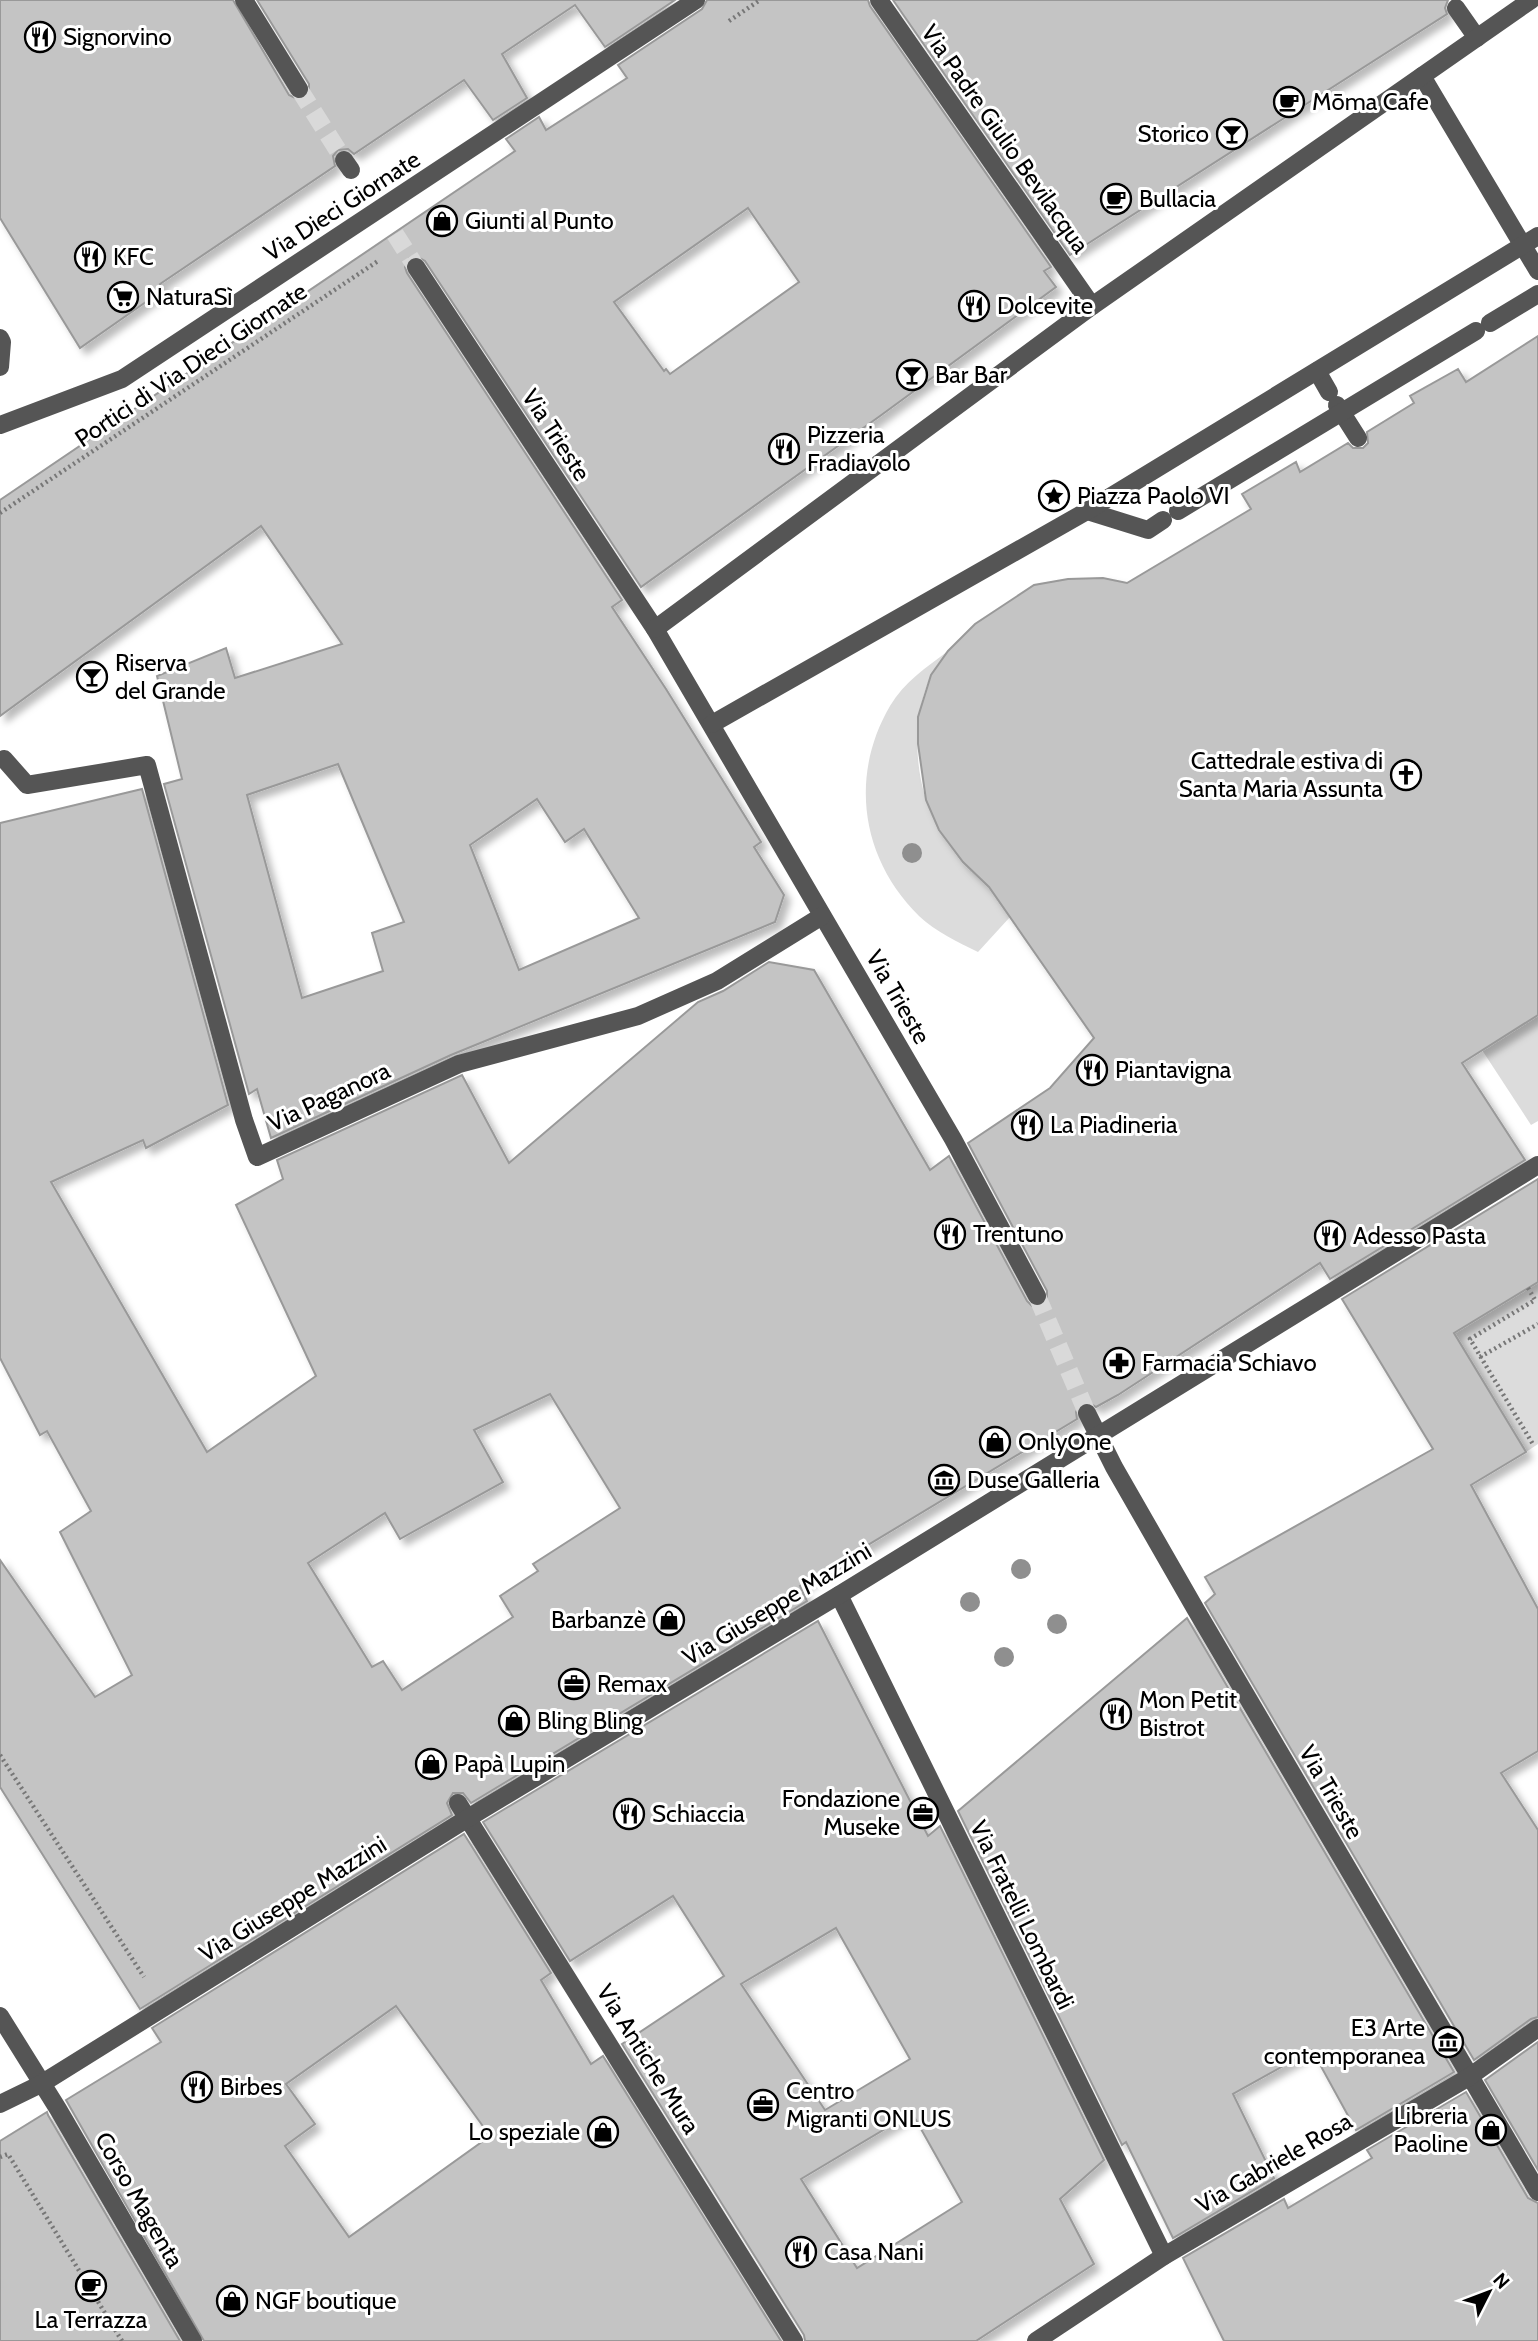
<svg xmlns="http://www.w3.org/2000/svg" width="1538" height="2341" viewBox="0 0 1538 2341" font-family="Cabin,sans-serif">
  <defs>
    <filter id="shadow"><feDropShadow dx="6" dy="6" stdDeviation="3.5" flood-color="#0004"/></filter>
  </defs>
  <rect width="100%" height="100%" fill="#fff"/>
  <g fill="#dcdcdc">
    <path d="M948 651C942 659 934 668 930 678 910 723 914 786 939 829 951 852 971 868 988 886 996 895 1003 907 1010 917L978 952C958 942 936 932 919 916 861 859 849 776 890 706 904 682 927 667 948 651Z"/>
    <path d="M1538 1015V1121L1531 1125 1482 1050Z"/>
    <path d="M1538 1282V1444L1526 1452 1454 1333Z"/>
  </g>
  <g fill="#c4c4c4" stroke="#999" stroke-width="2" fill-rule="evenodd" filter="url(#shadow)">
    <path d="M0 0H233L289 95 299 100 309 95V84L257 0H675L605 47 575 5 502 54 527 98 493 120 464 80 354 154 348 149 338 150 333 156 335 166 160 284 163 290 80 348 0 218Z"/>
    <path d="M707 0H868L870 6 1051 267 1044 271 1056 287 880 416 641 587 425 261 416 256 409 258 405 267 407 273 622 600 612 607 666 689 761 842 754 847 784 895 775 922 451 1055 271 1138 257 1089 249 1094 164 784 182 779 157 676 226 648 235 678 342 644 261 526 0 716V500L515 151 506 139 539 117 546 130 627 78 618 65 702 9ZM748 208 799 282 670 374 666 369 664 371 614 302ZM338 764 404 922 372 933 383 971 302 998 247 795ZM537 799 565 842 584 829 639 918 519 970 470 845Z"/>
    <path d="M893 0H1448L1445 8 1447 14 1070 255Z"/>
    <path d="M1538 336V1015L1462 1063 1525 1160 1330 1279 1320 1263 1118 1395 1096 1407 1088 1402 1081 1403 1076 1412 1077 1419 800 1586 807 1601 471 1803 463 1793H453L447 1803 452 1815 140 2009 0 1787V1560L95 1697 132 1675 60 1532 91 1511 47 1431 40 1435 0 1358V823L142 789 228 1105 146 1148 143 1140 51 1182 207 1452 316 1376 236 1205 283 1179 277 1160 462 1075 509 1163 698 1002 723 991 769 962 814 970 930 1170 949 1156 1027 1301 1032 1306H1042L1047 1301V1291L968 1143 1050 1088 1094 1038 989 887 963 862 939 830 926 800 918 744V717L931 675 948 651 975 624 1034 585 1068 579 1103 578 1127 583 1251 509 1242 494 1296 462 1300 472 1348 443 1353 448H1363L1368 443 1367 432 1414 403 1410 396 1458 369 1466 382ZM550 1394 620 1508 533 1564 538 1571 500 1596 513 1617 402 1690 383 1661 372 1667 308 1563 385 1513 400 1539 503 1482 474 1430Z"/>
    <path d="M1538 1179V1282L1454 1333 1526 1452 1471 1485 1538 1609V1751L1501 1773 1538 1830V2017L1531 2019 1474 2060 1205 1603 1215 1594 1205 1577 1433 1449 1342 1299Z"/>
    <path d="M1187 1618 1454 2072 1356 2130 1312 2050 1233 2094 1274 2178 1173 2238 1126 2142 1122 2145 958 1811Z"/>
    <path d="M818 1621 928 1836 940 1826 1104 2160 1060 2199 1094 2264 976 2341H805L804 2335 622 2044 724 1976 673 1896 570 1961 483 1822ZM836 1928 910 2059 825 2110 741 1984ZM912 2113 962 2202 857 2268 801 2179Z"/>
    <path d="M464 1834 551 1973 541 1980 591 2064 603 2056 781 2341H204L66 2100 161 2042 152 2028ZM396 2006 490 2136 349 2237 285 2146 315 2124 286 2084Z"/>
    <path d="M1538 2042V2170L1485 2080Z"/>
    <path d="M1466 2092 1528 2198 1538 2203V2341H1224L1183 2258 1284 2199 1288 2208 1372 2158 1367 2150Z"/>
    <path d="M47 2112 48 2115 180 2341H0V2141Z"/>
  </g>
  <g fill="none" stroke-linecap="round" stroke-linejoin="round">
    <g stroke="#d9d9d9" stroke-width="18" stroke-dasharray="18 9" stroke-linecap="butt">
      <path d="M299 89 344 160"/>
      <path d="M395 234 416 267"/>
      <path d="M1037 1296 1087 1413"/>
    </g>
    <g stroke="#777" stroke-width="4.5" stroke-dasharray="2 3.5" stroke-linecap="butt">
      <path d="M729 21 760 0"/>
      <path d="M0 513 378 261"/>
      <path d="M1528 1288 1535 1300 1470 1339 1534 1446"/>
      <path d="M1480 1357 1538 1324"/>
      <path d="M0 1755 144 1977"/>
      <path d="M0 2157 8 2154 122 2341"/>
    </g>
    <g stroke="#555" stroke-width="18">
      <path d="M244 0 299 89"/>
      <path d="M879 0 1092 306"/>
      <path d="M1456 8 1477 38"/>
      <path d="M1422 76 1538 271"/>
      <path d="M344 160 351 170"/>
      <path d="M416 267 655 629 953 1139 1037 1296"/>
      <path d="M1490 323 1538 294"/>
      <path d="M0 338 2 342 0 367"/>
      <path d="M1317 371 1329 392"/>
      <path d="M1337 405 1358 438"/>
      <path d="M0 425 122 379 696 0"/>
      <path d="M1087 511 1148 530 1163 520"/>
      <path d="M1178 511 1476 331"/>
      <path d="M655 629 1092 306 1531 0"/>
      <path d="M712 724 1087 511 1538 236"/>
      <path d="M4 759 27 785 147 765 244 1120 257 1157 459 1064 638 1016 717 981 822 916"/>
      <path d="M1087 1413 1114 1467 1196 1610 1538 2192"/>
      <path d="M839 1595 1164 2256"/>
      <path d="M458 1803 794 2341"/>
      <path d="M0 2016 58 2109 193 2341"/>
      <path d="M0 2104 41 2084 468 1818 839 1595 1538 1165"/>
      <path d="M1036 2341 1164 2256 1469 2077 1538 2028"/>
    </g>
  </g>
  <g fill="#8f8f8f">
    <circle cx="912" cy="853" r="10"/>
    <circle cx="1021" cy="1569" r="10"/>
    <circle cx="970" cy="1602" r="10"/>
    <circle cx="1057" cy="1624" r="10"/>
    <circle cx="1004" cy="1657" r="10"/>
  </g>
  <defs>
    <g id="restaurant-ring" transform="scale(1.575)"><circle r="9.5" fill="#fff" stroke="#000" stroke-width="1.5"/><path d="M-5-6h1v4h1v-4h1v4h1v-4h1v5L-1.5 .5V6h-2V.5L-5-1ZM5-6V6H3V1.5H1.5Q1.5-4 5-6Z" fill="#000"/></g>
    <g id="cafe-ring" transform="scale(1.575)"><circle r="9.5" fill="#fff" stroke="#000" stroke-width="1.5"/><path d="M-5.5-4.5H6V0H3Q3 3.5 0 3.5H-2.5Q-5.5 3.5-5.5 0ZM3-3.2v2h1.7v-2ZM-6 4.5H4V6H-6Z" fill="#000"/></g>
    <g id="bar-ring" transform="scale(1.575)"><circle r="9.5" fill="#fff" stroke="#000" stroke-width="1.5"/><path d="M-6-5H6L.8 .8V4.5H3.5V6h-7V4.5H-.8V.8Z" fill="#000"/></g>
    <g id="shop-ring" transform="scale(1.575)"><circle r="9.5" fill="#fff" stroke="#000" stroke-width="1.5"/><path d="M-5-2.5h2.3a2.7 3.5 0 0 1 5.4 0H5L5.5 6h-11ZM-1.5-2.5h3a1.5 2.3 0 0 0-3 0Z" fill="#000"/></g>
    <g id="supermarket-ring" transform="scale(1.575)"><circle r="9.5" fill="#fff" stroke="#000" stroke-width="1.5"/><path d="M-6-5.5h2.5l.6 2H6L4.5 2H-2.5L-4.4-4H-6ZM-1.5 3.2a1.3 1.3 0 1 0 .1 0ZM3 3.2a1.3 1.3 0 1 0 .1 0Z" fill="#000"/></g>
    <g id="sight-ring" transform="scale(1.575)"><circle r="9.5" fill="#fff" stroke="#000" stroke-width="1.5"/><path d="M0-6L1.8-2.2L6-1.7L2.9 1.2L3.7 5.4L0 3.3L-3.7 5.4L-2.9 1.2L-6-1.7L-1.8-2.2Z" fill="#000"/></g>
    <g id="church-ring" transform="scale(1.575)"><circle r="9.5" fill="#fff" stroke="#000" stroke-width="1.5"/><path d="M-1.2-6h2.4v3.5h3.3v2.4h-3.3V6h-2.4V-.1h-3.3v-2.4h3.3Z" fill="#000"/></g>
    <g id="pharmacy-ring" transform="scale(1.575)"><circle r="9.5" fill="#fff" stroke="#000" stroke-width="1.5"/><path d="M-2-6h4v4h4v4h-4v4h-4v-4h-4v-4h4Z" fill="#000"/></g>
    <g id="museum-ring" transform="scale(1.575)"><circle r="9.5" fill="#fff" stroke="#000" stroke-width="1.5"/><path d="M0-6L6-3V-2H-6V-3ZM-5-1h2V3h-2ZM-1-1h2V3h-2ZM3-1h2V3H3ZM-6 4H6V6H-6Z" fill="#000"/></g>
    <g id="office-ring" transform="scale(1.575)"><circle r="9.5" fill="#fff" stroke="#000" stroke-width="1.5"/><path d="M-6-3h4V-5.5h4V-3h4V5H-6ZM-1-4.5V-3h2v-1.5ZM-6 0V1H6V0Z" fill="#000"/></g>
  </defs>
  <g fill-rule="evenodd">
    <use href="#restaurant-ring" x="40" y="37"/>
    <use href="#cafe-ring" x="1289" y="102"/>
    <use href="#bar-ring" x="1232" y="134"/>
    <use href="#cafe-ring" x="1116" y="199"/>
    <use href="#shop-ring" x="442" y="221"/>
    <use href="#restaurant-ring" x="90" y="257"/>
    <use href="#supermarket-ring" x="123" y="297"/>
    <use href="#restaurant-ring" x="974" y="306"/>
    <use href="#bar-ring" x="912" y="375"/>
    <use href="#restaurant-ring" x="784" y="449"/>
    <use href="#sight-ring" x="1054" y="496"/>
    <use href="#bar-ring" x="92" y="677"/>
    <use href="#church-ring" x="1406" y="775"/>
    <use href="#restaurant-ring" x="1092" y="1070"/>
    <use href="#restaurant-ring" x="1027" y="1125"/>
    <use href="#restaurant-ring" x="950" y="1234"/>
    <use href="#restaurant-ring" x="1330" y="1236"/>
    <use href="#pharmacy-ring" x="1119" y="1363"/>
    <use href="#shop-ring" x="995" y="1442"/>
    <use href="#museum-ring" x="944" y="1480"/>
    <use href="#shop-ring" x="669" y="1620"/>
    <use href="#office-ring" x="574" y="1684"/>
    <use href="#restaurant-ring" x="1116" y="1714"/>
    <use href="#shop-ring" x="514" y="1721"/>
    <use href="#shop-ring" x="431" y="1764"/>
    <use href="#office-ring" x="923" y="1813"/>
    <use href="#restaurant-ring" x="629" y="1814"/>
    <use href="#museum-ring" x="1448" y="2042"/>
    <use href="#restaurant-ring" x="197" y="2087"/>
    <use href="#office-ring" x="763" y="2105"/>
    <use href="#shop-ring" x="1491" y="2130"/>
    <use href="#shop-ring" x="603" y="2132"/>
    <use href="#restaurant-ring" x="801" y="2252"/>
    <use href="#cafe-ring" x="91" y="2286"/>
    <use href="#shop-ring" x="232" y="2301"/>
  </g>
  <g text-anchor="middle" stroke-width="6" stroke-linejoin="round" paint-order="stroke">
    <g font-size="24" fill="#000" stroke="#fff" text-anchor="start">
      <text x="63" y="45">Signorvino</text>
      <text x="1312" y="110">Mōma Cafe</text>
      <text x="1209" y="142" text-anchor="end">Storico</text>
      <text x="1139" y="207">Bullacia</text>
      <text x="465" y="229">Giunti al Punto</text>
      <text x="113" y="265">KFC</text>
      <text x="146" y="305">NaturaSì</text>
      <text x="997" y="314">Dolcevite</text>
      <text x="935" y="383">Bar Bar</text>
      <text x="807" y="443">Pizzeria<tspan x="807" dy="28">Fradiavolo</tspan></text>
      <text x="1077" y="504">Piazza Paolo VI</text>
      <text x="115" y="671">Riserva<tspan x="115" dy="28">del Grande</tspan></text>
      <text x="1383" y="769" text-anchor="end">Cattedrale estiva di<tspan x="1383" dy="28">Santa Maria Assunta</tspan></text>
      <text x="1115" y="1078">Piantavigna</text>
      <text x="1050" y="1133">La Piadineria</text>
      <text x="973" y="1242">Trentuno</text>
      <text x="1353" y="1244">Adesso Pasta</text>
      <text x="1142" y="1371">Farmacia Schiavo</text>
      <text x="1018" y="1450">OnlyOne</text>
      <text x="967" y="1488">Duse Galleria</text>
      <text x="646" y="1628" text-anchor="end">Barbanzè</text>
      <text x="597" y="1692">Remax</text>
      <text x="1139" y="1708">Mon Petit<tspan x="1139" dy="28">Bistrot</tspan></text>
      <text x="537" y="1729">Bling Bling</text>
      <text x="454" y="1772">Papà Lupin</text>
      <text x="900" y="1807" text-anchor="end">Fondazione<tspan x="900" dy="28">Museke</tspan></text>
      <text x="652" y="1822">Schiaccia</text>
      <text x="1425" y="2036" text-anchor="end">E3 Arte<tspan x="1425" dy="28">contemporanea</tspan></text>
      <text x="220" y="2095">Birbes</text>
      <text x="786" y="2099">Centro<tspan x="786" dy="28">Migranti ONLUS</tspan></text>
      <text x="1468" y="2124" text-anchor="end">Libreria<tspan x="1468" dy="28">Paoline</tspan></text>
      <text x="580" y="2140" text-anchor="end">Lo speziale</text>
      <text x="824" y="2260">Casa Nani</text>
      <text x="255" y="2309">NGF boutique</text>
      <text x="91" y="2328" text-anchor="middle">La Terrazza</text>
    </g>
    <g font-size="24" fill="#000" stroke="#fff">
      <text transform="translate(1005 139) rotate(55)" y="8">Via Padre Giulio Bevilacqua</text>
      <text transform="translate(342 206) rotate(-33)" y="8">Via Dieci Giornate</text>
      <text transform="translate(191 365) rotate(-34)" y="8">Portici di Via Dieci Giornate</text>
      <text transform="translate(556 435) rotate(57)" y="8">Via Trieste</text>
      <text transform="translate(898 997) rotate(60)" y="8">Via Trieste</text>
      <text transform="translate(329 1097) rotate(-25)" y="8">Via Paganora</text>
      <text transform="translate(777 1604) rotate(-31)" y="8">Via Giuseppe Mazzini</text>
      <text transform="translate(1331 1792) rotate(60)" y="8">Via Trieste</text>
      <text transform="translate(293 1899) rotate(-32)" y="8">Via Giuseppe Mazzini</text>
      <text transform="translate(1022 1915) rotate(64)" y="8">Via Fratelli Lombardi</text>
      <text transform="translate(648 2059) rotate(58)" y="8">Via Antiche Mura</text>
      <text transform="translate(1274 2163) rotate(-30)" y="8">Via Gabriele Rosa</text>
      <text transform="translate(139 2200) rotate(60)" y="8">Corso Magenta</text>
    </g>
  </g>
  <g transform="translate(1489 2292) rotate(48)" stroke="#ffffff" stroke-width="5" paint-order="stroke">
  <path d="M0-5L12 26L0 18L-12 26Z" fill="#000000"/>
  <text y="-10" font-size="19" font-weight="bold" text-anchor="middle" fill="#000000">N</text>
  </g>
</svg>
